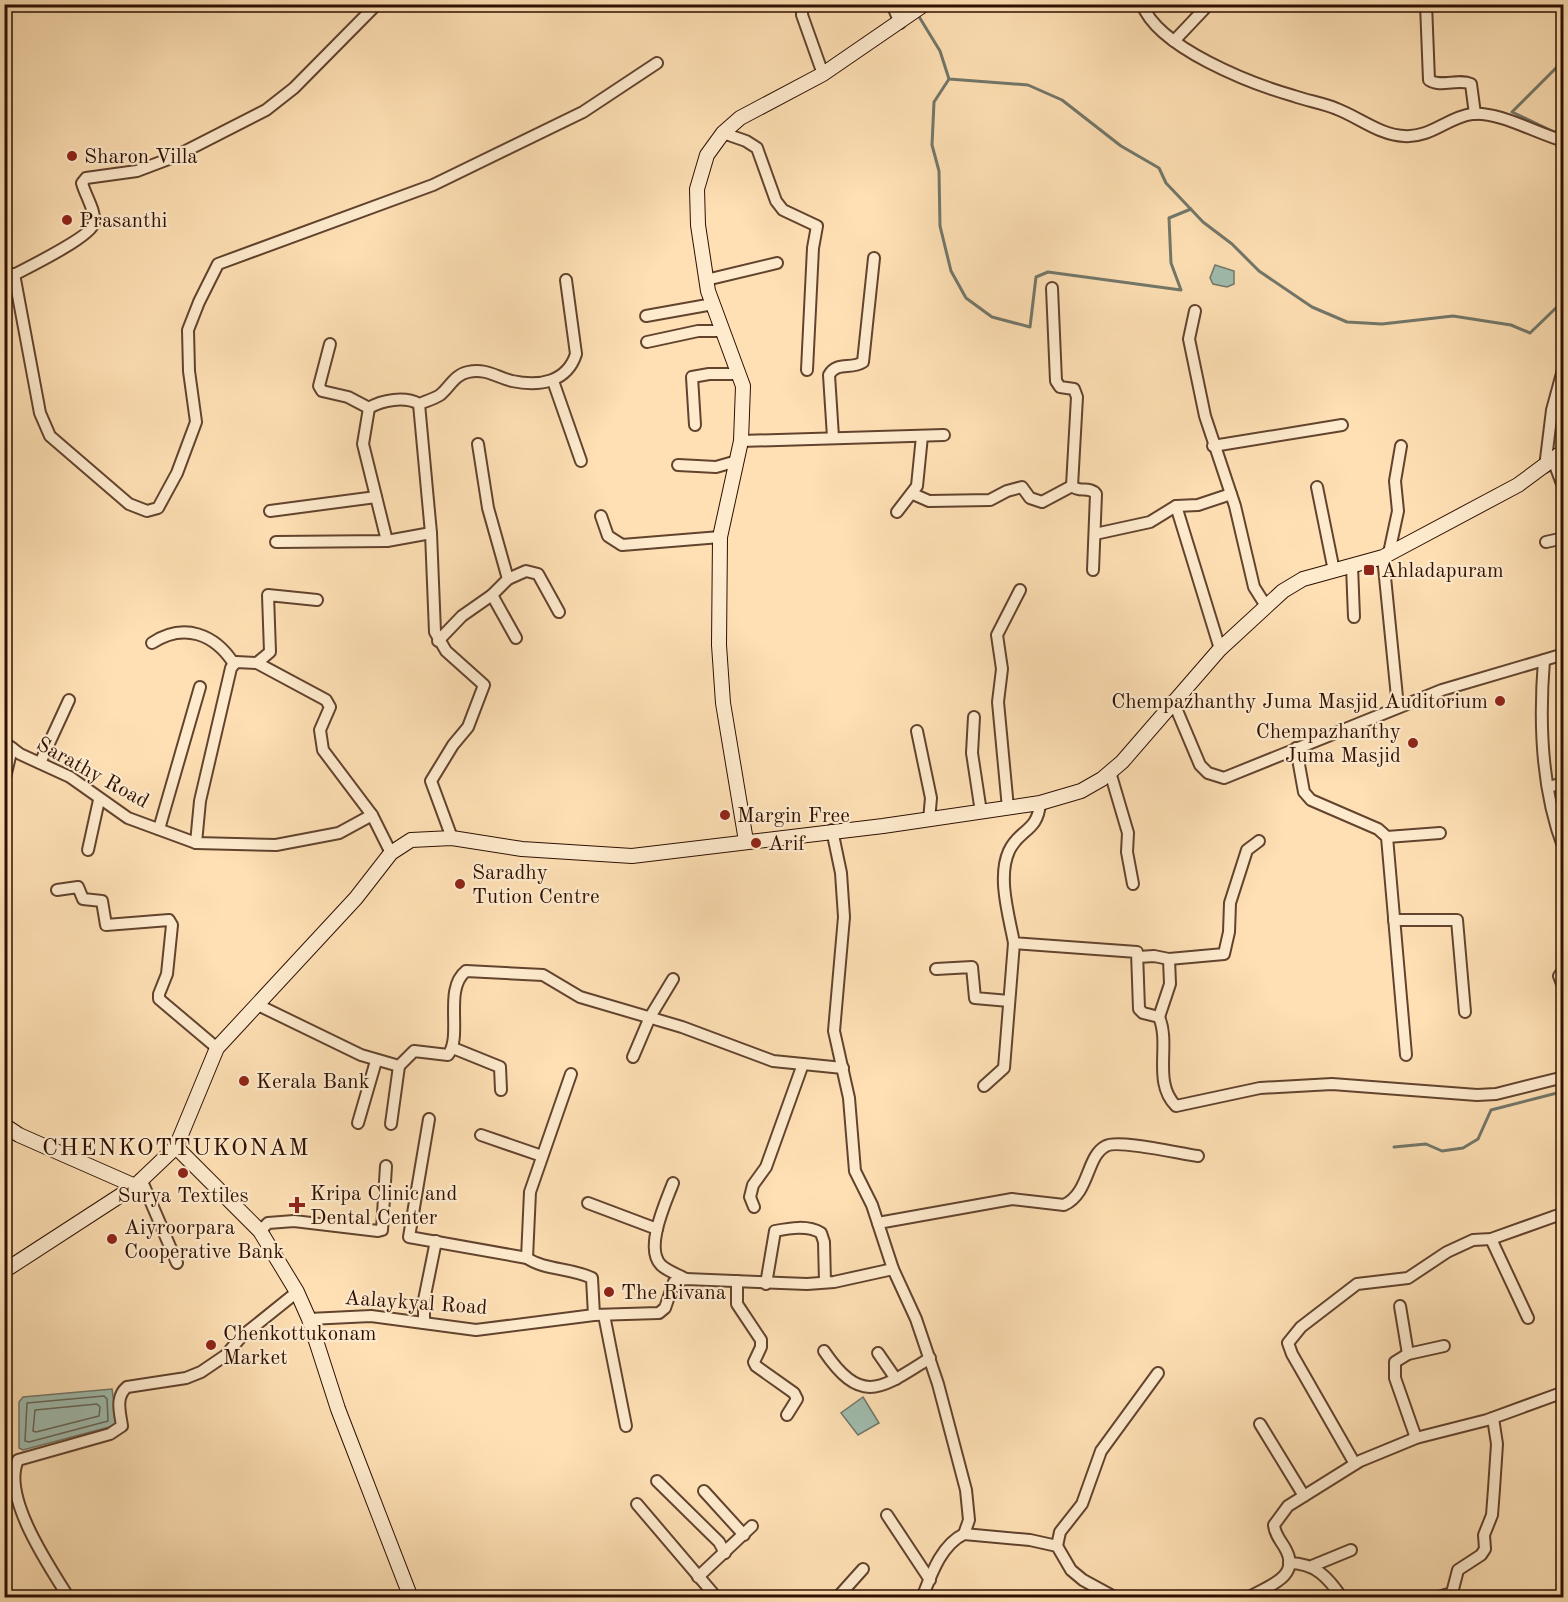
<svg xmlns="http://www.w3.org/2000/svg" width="1568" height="1602" viewBox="0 0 1568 1602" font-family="'Old Standard TT',serif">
  <rect width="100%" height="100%" fill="#fee0b4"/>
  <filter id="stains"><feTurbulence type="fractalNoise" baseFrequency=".00333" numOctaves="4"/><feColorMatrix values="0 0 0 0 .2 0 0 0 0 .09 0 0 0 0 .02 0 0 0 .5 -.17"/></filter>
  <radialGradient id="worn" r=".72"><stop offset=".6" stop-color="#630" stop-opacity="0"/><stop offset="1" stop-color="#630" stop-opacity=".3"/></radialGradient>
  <g fill="#a0bdaf" stroke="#72776a" stroke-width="1.5">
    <path d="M1215 265 1234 271V284L1227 287 1213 284 1210 278Z"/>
    <path d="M112 1389 117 1425 23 1450 19 1448V1402L23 1397Z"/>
    <path d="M863 1397 879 1423 858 1435 841 1413Z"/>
  </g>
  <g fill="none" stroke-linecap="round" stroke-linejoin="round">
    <g stroke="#676658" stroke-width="1.5">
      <path d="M104 1396 107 1399 108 1421 29 1442 25 1441 27 1403Z"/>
      <path d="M97 1404 100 1407 99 1416 36 1432 33 1431 35 1410Z"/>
    </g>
    <g stroke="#72776a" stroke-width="3">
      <path d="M918 15 940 51 949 79 1028 85 1062 100 1121 146 1159 168 1166 183 1203 222 1232 244 1259 271 1312 307 1347 322 1382 324 1453 316 1511 325 1530 333 1558 306 1564 220"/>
      <path d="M949 79 934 102 932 145 939 171 940 226 951 271 966 298 992 317 1030 327 1036 277 1048 272 1181 290 1171 263 1169 218 1191 209"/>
      <path d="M1554 132 1512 112 1564 60"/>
      <path d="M1394 1147 1426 1144 1442 1151 1463 1148 1478 1139 1491 1110 1557 1093"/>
    </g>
    <g stroke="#62432e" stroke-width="14">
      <g id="minor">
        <path d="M802 4V15L823 74"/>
        <path d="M892 4 900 23"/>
        <path d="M1142 4C1158 48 1252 84 1294 96 1308 101 1323 103 1337 109 1360 118 1380 135 1404 136 1431 138 1448 117 1472 114 1498 111 1538 134 1564 141"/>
        <path d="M1426 4 1429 80C1441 88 1458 78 1471 84L1475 114"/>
        <path d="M1174 41 1209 4"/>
        <path d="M723 133 746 141 757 148 776 201 783 210 817 226 813 248 807 370"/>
        <path d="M14 274 40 413 50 436 129 504 147 511 158 508 177 473 196 422 189 371 188 330 199 302 218 264 433 185 583 112 657 63"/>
        <path d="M4 280C19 272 92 237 94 223 96 211 85 195 82 183L86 178 137 171 174 157 266 110 294 88 377 4"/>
        <path d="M706 280 777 263"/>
        <path d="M1052 288 1056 381 1060 387 1074 389 1077 397 1072 486C1079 493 1090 486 1096 494L1093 570"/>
        <path d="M1195 311 1189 339 1205 416 1235 506 1254 587 1266 606"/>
        <path d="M646 316 713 304"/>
        <path d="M647 342 698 331H722"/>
        <path d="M330 344 319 386 322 391 348 397 369 408"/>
        <path d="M553 381 581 461"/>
        <path d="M419 404 431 533 435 632 446 651 484 685 468 727 453 745 431 781 452 838"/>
        <path d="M695 425 692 377 709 374H738"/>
        <path d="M833 437 829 375C837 361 851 370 863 362L874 258"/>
        <path d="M741 441 944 435"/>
        <path d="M478 444 488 508 508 579"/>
        <path d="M1213 446 1342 425"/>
        <path d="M1553 460 1564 489"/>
        <path d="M678 465 716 467 737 461"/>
        <path d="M1545 467 1552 410 1564 366"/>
        <path d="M1317 487 1334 571"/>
        <path d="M913 494 929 501 990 500 1007 491 1022 487 1030 498 1042 502 1072 486"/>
        <path d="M1176 506 1220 649"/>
        <path d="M270 511 376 497"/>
        <path d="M897 512 917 486 922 436"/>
        <path d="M601 516 608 536 622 545 720 537"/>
        <path d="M1095 534 1150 522 1176 506 1198 505 1231 494"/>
        <path d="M387 541 363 444 369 408C382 400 405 396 419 404 426 401 434 399 440 395 450 387 454 375 468 372 486 368 496 377 512 381 540 387 567 382 576 354L566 280"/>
        <path d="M276 542 387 541 431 533"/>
        <path d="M1546 542 1564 538"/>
        <path d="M1389 553 1398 511 1395 481 1401 446"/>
        <path d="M1383 557 1398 707"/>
        <path d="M1352 566 1354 617"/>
        <path d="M492 595 516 638"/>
        <path d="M438 641 462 616 492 595 508 579 526 571 538 574 559 612"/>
        <path d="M152 643C184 622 215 634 234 664"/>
        <path d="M1544 660 1564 654"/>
        <path d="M257 663 326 700 330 707 320 730 323 750 372 815 391 853"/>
        <path d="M1173 701 1200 765 1208 773 1224 778 1442 690 1544 660C1539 722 1541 790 1564 849"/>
        <path d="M974 717 972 753 981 812"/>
        <path d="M917 731 931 798 929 820"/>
        <path d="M4 742 20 754 70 777 128 818 196 843 276 845 339 833 372 815"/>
        <path d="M1296 748 1304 792 1311 800 1378 829 1387 837 1406 1055"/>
        <path d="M40 763 69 700"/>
        <path d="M1110 772 1128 833 1127 852 1133 884"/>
        <path d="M4 782 12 748"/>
        <path d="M1548 787 1564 783"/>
        <path d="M1040 803C1038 832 1019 829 1009 851 997 877 1009 916 1014 943L1137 952 1139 1009 1143 1013 1159 1017C1171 1045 1152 1082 1176 1106L1260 1088 1332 1084 1477 1095 1496 1094 1564 1077"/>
        <path d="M1008 808 998 702 1002 669 997 635 1020 590"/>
        <path d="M159 829 200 687"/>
        <path d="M832 830 841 873 844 917 834 1031 849 1098 855 1171 872 1205 893 1269 916 1319 938 1384 966 1490 969 1520 964 1534"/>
        <path d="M1387 837 1440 833"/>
        <path d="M196 843 200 801 231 668 236 662 257 663 270 652 268 595 317 600"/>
        <path d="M88 850 99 800"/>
        <path d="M57 890 78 887 83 899 102 901 106 925 169 920 172 925 167 974 159 994V999L217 1048"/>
        <path d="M1394 920H1457L1465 1012"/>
        <path d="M1138 957 1154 956 1169 959 1224 954 1229 932 1230 903 1247 850 1259 841"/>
        <path d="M936 969 972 967 975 998 1009 1001"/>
        <path d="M1564 969 1559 976 1564 989"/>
        <path d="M258 1005 361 1055 399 1066 414 1051 448 1055C463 1036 443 989 466 971L543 975 580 997 682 1027 773 1061 843 1068"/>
        <path d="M1159 1017 1170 984 1169 959"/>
        <path d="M453 1048 500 1067 501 1090"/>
        <path d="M633 1057 650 1017 673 979"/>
        <path d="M571 1074 530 1192 527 1258C544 1270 572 1268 592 1278L594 1315"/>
        <path d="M984 1086 1004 1068 1014 943"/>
        <path d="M429 1119 409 1237 527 1258"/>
        <path d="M358 1123 376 1061"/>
        <path d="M391 1124 399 1066"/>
        <path d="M481 1135 542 1156"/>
        <path d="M141 1179 177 1263"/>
        <path d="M673 1183C666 1202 644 1248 661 1265 667 1271 679 1275 686 1279"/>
        <path d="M588 1203 657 1229"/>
        <path d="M754 1207 750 1197 753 1185 766 1167 803 1064"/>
        <path d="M878 1223 1012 1199 1064 1205C1090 1193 1086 1156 1106 1146 1118 1139 1181 1154 1198 1156"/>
        <path d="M260 1231 268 1223 294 1221 378 1231 382 1230 386 1166"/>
        <path d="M1491 1239 1528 1318"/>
        <path d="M737 1281V1304L761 1340V1347L754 1362 756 1366 794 1393 797 1399 787 1415"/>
        <path d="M766 1284 775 1231C790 1228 808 1225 821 1233L824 1242 825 1282"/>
        <path d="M1400 1306 1408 1354"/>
        <path d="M604 1315 626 1426"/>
        <path d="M309 1319 371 1316 476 1330 594 1315 659 1313 665 1308 674 1282 686 1279 807 1284 834 1282 893 1269"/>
        <path d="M424 1323V1300L436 1241"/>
        <path d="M824 1351C862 1407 882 1388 930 1358"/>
        <path d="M878 1353 896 1379"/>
        <path d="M1260 1424 1304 1496"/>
        <path d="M1416 1438 1395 1378V1362L1408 1354 1444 1346"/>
        <path d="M1355 1464 1292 1354 1288 1343 1301 1327 1357 1284 1408 1278 1447 1252 1473 1240 1491 1239 1564 1213"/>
        <path d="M657 1481 719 1542 725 1553"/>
        <path d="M704 1491 744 1535"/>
        <path d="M637 1504 717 1598"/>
        <path d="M887 1515 930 1580"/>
        <path d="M1057 1546 1060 1532 1082 1504 1101 1451 1158 1373"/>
        <path d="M1289 1563C1315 1563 1328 1577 1342 1598"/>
        <path d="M1312 1566 1351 1550"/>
        <path d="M698 1577 752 1526"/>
        <path d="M69 1598C49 1566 1 1496 18 1460L110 1434 122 1426C120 1412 115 1397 127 1387L186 1378 201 1372 226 1355 241 1337 297 1292"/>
        <path d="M837 1598 863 1569"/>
        <path d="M922 1598C931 1575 941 1545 964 1534L1030 1540 1057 1546 1071 1570 1083 1580 1116 1598"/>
        <path d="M1248 1598C1265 1587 1301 1578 1286 1550 1281 1540 1275 1536 1274 1525L1288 1506 1360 1461 1416 1438 1487 1420 1564 1392"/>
        <path d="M1435 1598 1452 1593 1458 1570 1481 1555 1485 1549 1484 1535 1492 1515 1494 1489 1497 1444 1493 1418"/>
      </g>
    </g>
    <g stroke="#2e0f02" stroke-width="16">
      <g id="secondary">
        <path d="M746 841 723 703 719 645 720 537 741 441 743 386 708 291 698 225 697 189 707 155 723 133 740 118 823 74 925 4"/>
        <path d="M4 1125 19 1135 135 1186"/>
        <path d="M176 1147 260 1231 297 1292 309 1319 338 1409 411 1598"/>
        <path d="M4 1271 135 1186 176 1147 217 1048 356 898 391 853 411 840 452 838 522 849 632 856 883 826 1040 803 1081 791 1102 779 1122 762 1220 649 1283 591 1303 579 1383 557 1518 485 1564 451"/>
      </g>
    </g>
    <use href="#minor" stroke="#feebce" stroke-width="10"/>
    <use href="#secondary" stroke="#feebce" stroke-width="14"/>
  </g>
  <g fill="#8f2418" stroke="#feebce" stroke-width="2">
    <circle cx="72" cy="156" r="6"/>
    <circle cx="67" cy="220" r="6"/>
    <rect x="1363" y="564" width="12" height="12" rx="3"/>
    <circle cx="1500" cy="701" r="6"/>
    <circle cx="1413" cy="743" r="6"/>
    <circle cx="725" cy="815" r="6"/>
    <circle cx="756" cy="843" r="6"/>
    <circle cx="460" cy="884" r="6"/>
    <circle cx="244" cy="1081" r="6"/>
    <circle cx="183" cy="1173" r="6"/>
    <path d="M294 1196h6v6h6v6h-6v6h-6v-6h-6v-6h6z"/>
    <circle cx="112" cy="1239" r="6"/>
    <circle cx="609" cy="1292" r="6"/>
    <circle cx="211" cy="1345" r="6"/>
  </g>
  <g text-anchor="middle" stroke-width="4.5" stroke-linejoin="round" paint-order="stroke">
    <g font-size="21" fill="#2e0f02" stroke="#feebce" text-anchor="start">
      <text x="84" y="163">Sharon Villa</text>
      <text x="79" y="227">Prasanthi</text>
      <text x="1381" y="577">Ahladapuram</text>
      <text x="1488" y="708" text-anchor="end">Chempazhanthy Juma Masjid Auditorium</text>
      <text x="1401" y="738" text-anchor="end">Chempazhanthy<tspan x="1401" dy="24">Juma Masjid</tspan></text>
      <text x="737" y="822">Margin Free</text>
      <text x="768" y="850">Arif</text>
      <text x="472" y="879">Saradhy<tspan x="472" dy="24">Tution Centre</tspan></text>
      <text x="256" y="1088">Kerala Bank</text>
      <text x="310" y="1200">Kripa Clinic and<tspan x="310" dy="24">Dental Center</tspan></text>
      <text x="183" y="1202" text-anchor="middle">Surya Textiles</text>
      <text x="124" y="1234">Aiyroorpara<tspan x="124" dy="24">Cooperative Bank</tspan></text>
      <text x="621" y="1299">The Rivana</text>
      <text x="223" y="1340">Chenkottukonam<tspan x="223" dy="24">Market</tspan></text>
    </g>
    <g font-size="21" fill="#2e0f02" stroke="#feebce">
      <text transform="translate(93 772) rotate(29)" y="7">Sarathy Road</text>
      <text transform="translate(416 1302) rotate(4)" y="7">Aalaykyal Road</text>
    </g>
    <g font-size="24" letter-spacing="1.5" fill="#2e0f02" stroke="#feebce">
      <text x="176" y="1155">CHENKOTTUKONAM</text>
    </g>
  </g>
  <rect width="1568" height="1602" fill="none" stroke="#fee0b4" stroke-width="24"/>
  <rect x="6" y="6" width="1556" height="1590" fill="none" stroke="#2e0f02" stroke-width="3"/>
  <rect x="12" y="12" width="1544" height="1578" fill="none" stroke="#2e0f02" stroke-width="1.5"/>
  <rect width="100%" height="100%" filter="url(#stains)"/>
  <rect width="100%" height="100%" fill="url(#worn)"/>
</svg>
